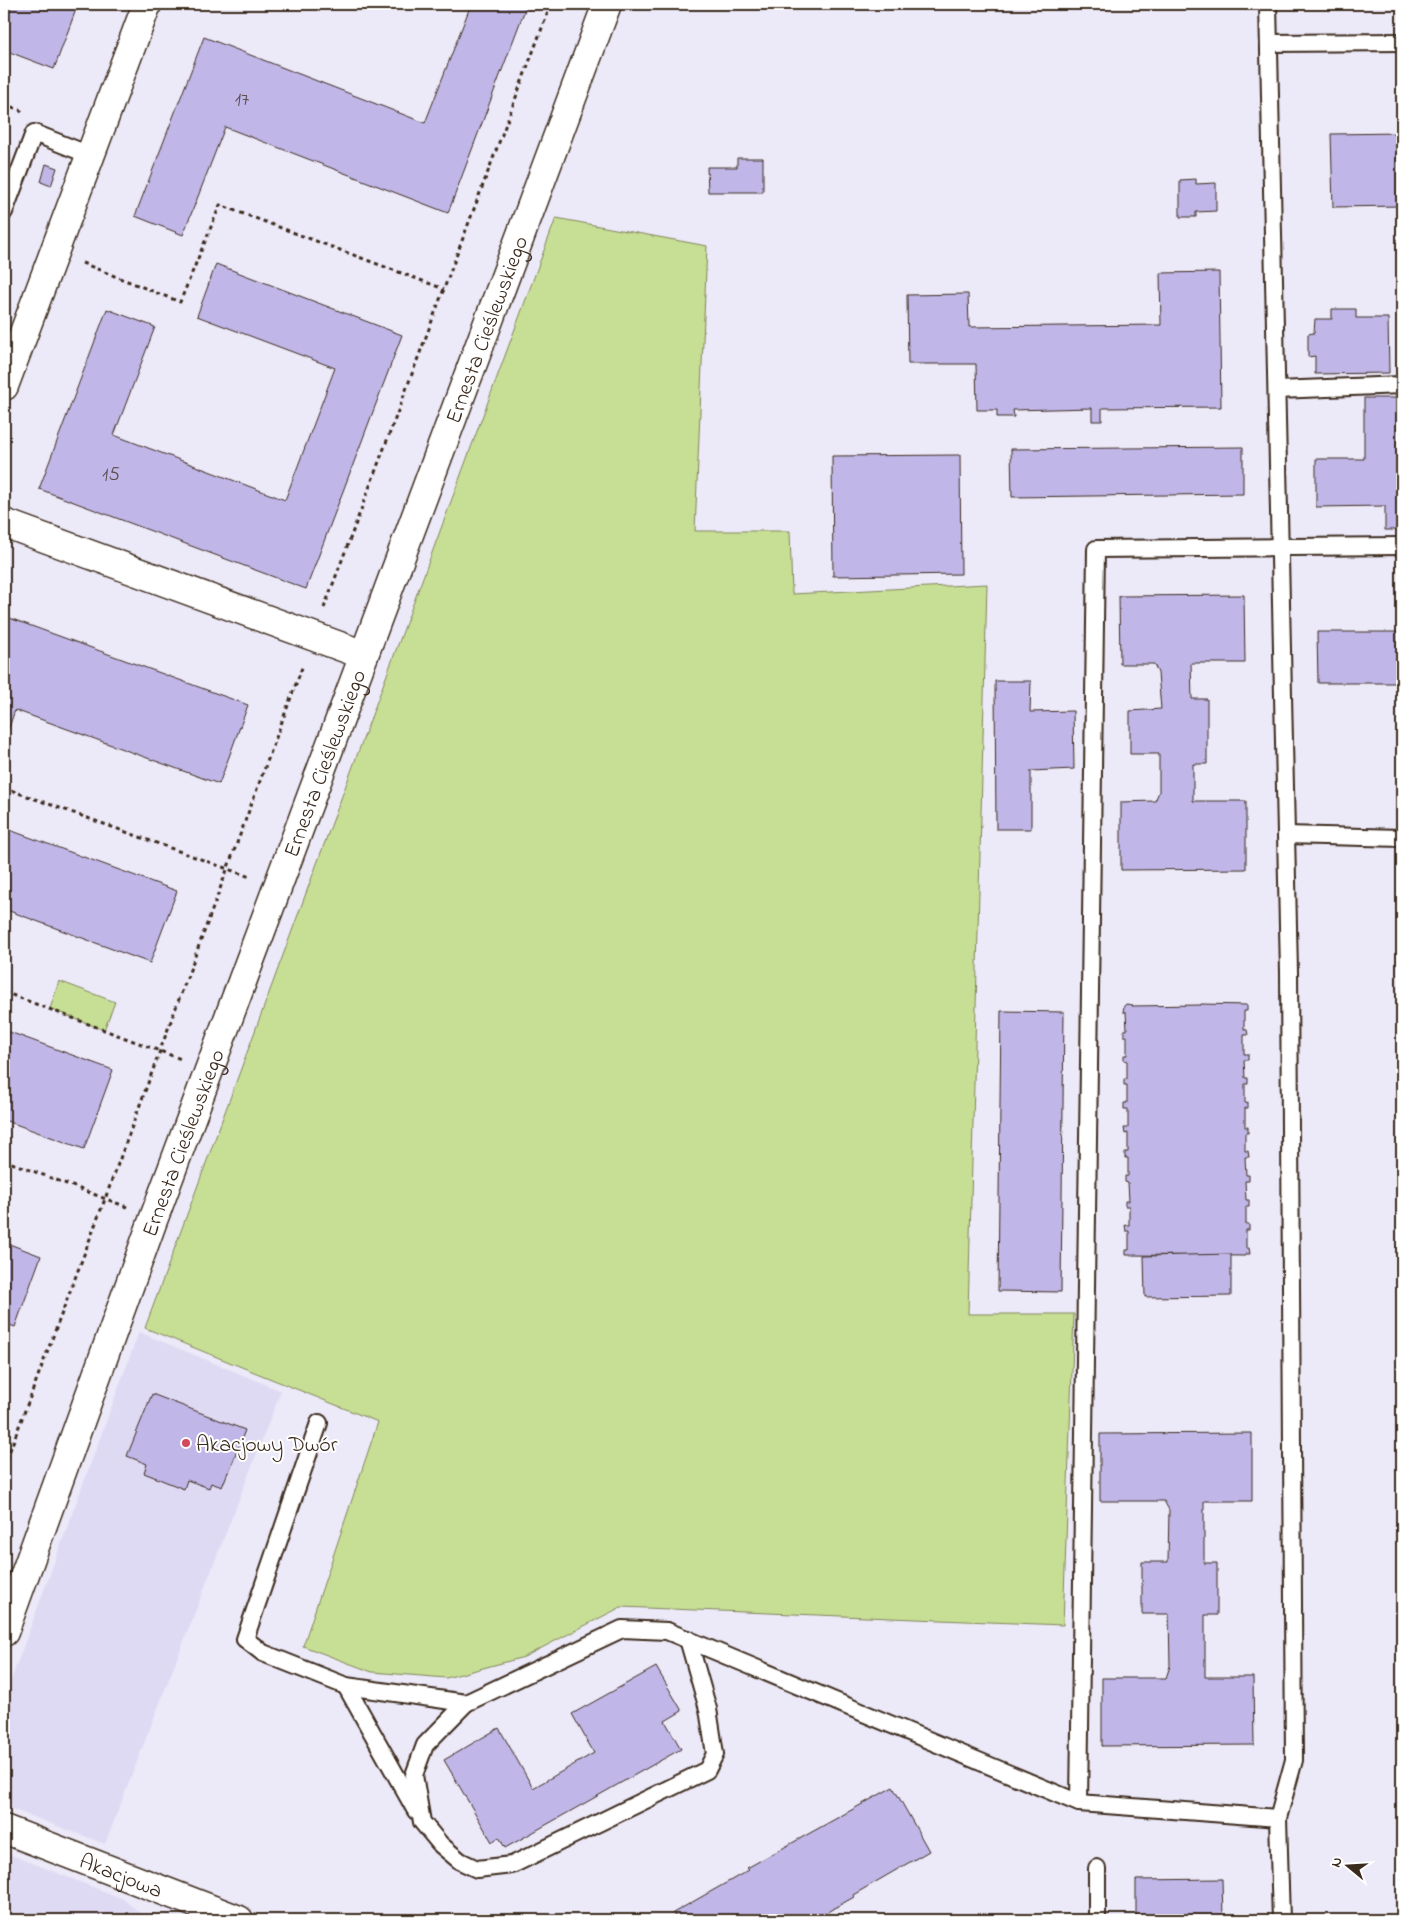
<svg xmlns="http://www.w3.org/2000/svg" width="1406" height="1924" viewBox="0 0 1406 1924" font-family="'Indie Flower',sans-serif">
  <rect width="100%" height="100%" fill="#ece9f8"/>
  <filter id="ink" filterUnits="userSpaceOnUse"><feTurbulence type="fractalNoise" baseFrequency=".02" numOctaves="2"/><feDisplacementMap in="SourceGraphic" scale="10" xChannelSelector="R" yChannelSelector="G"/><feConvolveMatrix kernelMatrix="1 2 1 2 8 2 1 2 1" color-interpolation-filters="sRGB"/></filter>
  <g filter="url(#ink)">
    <g fill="#dfdaf3">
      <path d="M139 1332 281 1391 105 1844 4 1806V1699Z"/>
      <path d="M4 1852 123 1899 140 1913 144 1920H4Z"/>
    </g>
    <g fill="#c7df95" stroke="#81845a">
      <path d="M556 218 707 246 695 531H790L792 594 987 584 968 1314H1074L1063 1625 621 1607 524 1657 446 1678 372 1672 303 1646 378 1422 145 1328Z"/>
      <path d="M59 981 115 1002 104 1030 50 1009Z"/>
    </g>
    <g fill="#c0b7e8" stroke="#3b2a1e">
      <path d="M4 4H78L54 69 4 50Z"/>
      <path d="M462 4H527L448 213 225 127 183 235 135 216 204 37 425 123 470 7Z"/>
      <path d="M836 4H906L836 6Z"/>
      <path d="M1402 133V206L1333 207 1331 134Z"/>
      <path d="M737 158H763V192H708L707 167H737Z"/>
      <path d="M46 164 57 168 51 186 41 182Z"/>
      <path d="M1196 179V184L1216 183V211L1196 212V217H1180V180Z"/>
      <path d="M216 264 402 335 306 589 39 489 107 309 155 327 114 435 285 500 335 368 197 316Z"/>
      <path d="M1219 272 1221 407 1102 408V421H1092V408L1013 410 1014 417H997V410H977L976 364H908L907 295 968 294 969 327 1161 325 1160 273Z"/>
      <path d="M1332 309H1356V318H1388L1389 373 1315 374V356L1308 357V334L1314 333 1315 319H1332Z"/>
      <path d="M1364 398H1402V530H1385V506L1316 507V459H1364Z"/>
      <path d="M1243 447V494L1012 497 1011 449Z"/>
      <path d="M960 455 961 574 833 576 832 456Z"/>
      <path d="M1244 595 1245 663H1191L1192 699H1207V764H1193V801H1246V869L1121 870V802L1155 801 1159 792V754H1130V711L1161 709 1158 673 1154 664H1120L1119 596Z"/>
      <path d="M4 616 248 705 219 784 15 710 4 742Z"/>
      <path d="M1317 632H1402V683H1318Z"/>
      <path d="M995 681H1031L1030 712 1073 711 1074 769 1031 771V829H996Z"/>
      <path d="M4 828 177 891 150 963 4 909Z"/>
      <path d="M1126 1004 1133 1005 1132 1006 1201 1005V1004L1247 1005V1011H1244V1029L1247 1030 1248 1035H1244V1054H1248V1060H1244L1245 1078H1248V1084H1245V1103L1248 1102V1108H1245V1127H1248V1133H1245V1151H1248L1249 1157H1245L1246 1175H1249V1181H1245L1246 1200H1249V1206H1246V1224H1249V1230H1246V1248H1249L1250 1254H1246V1256L1126 1255V1250H1129V1231H1126L1125 1225H1129V1206H1125V1201H1129L1128 1183 1125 1182V1176H1128V1158H1125V1152H1128V1133L1125 1134 1124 1128H1128V1109H1124V1103H1127V1085H1124V1079H1127V1061L1124 1060V1055H1127V1036H1124V1030H1127L1126 1012H1123L1124 1006Z"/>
      <path d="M1001 1011 1064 1012 1061 1292 998 1291Z"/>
      <path d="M4 1030 113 1070 84 1149 4 1120Z"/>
      <path d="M4 1242 41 1256 15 1327 4 1323Z"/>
      <path d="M1231 1254V1296L1145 1297 1144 1256Z"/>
      <path d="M152 1394 245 1430 229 1472H228L222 1487 211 1483 209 1488 187 1480 184 1489 144 1473 147 1464 127 1456Z"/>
      <path d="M1252 1433V1501H1204V1563H1217V1615H1205V1677H1253L1254 1745 1102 1746V1678H1166L1170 1666 1169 1614H1142V1562H1168L1169 1510 1164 1501H1100V1434Z"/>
      <path d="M656 1667 682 1711 665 1721 681 1749 505 1848 499 1837 492 1842 444 1760 499 1728 533 1788 594 1753 572 1714Z"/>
      <path d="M893 1787 929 1851 853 1895 854 1897 813 1920H677L673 1913 749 1870 747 1868Z"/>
      <path d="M1222 1879 1223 1920H1136V1880Z"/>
    </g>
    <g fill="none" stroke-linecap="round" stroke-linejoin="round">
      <g stroke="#3b2a1e" stroke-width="20">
        <g id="service">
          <path d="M1268 4 1289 972 1294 1760 1278 1818 1281 1920"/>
          <path d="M1269 43 1402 42"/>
          <path d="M4 212 34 133 92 156"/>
          <path d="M1277 390 1402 385"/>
          <path d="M1286 835 1402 838"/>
          <path d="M319 1423 245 1639 263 1653 346 1686 466 1703 622 1629 667 1631 1079 1803 1278 1818"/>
          <path d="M346 1686 416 1811"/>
          <path d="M466 1703 425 1745 414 1775 422 1822 441 1845 460 1861 477 1869 512 1865 707 1770 715 1754 708 1709 688 1639"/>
          <path d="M1079 1803 1096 549 1402 546"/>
          <path d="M1097 1868V1920"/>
        </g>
      </g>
      <g stroke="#3b2a1e" stroke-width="31">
        <g id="minor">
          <path d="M4 386 147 4"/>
          <path d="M4 523 364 655"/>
          <path id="s1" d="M4 1632 152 1223 607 4"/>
          <path id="s2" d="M4 1829 239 1920"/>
        </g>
      </g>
      <g stroke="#3b2a1e" stroke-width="3" stroke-dasharray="4 4" stroke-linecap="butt">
        <path d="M4 104 20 110 22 113"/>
        <path d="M82 263 180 302 220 205 444 289"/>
        <path d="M324 608 551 4"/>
        <path d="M4 794 13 791 250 877"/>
        <path d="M4 992 181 1059"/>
        <path d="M4 1160 127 1207"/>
        <path d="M4 1466 105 1199 303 665"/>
        <path d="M119 1920 132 1911"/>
      </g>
      <use href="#service" stroke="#fff" stroke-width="16"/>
      <use href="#minor" stroke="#fff" stroke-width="28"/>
    </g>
  </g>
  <circle fill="#d1495b" stroke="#fff" stroke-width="2" cx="186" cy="1443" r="5"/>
  <g text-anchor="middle" stroke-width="4" stroke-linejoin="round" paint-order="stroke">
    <g font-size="20" fill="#5c4d50">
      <text x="242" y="105">17</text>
      <text x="111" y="480">15</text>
    </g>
    <g font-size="22" fill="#3b2a1e" stroke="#fff">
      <text dy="8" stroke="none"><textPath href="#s1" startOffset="1389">Ernesta Cieślewskiego</textPath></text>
      <text dy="8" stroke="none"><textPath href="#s1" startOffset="926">Ernesta Cieślewskiego</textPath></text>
      <text dy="8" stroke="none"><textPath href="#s1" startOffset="521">Ernesta Cieślewskiego</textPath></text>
      <text dy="8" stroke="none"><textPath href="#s2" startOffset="126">Akacjowa</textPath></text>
    </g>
    <g font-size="22" fill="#3b2a1e" stroke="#fff" text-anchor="start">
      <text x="196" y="1451">Akacjowy Dwór</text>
    </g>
  </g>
  <rect width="1406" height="1924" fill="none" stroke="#fff" stroke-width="20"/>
  <rect x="10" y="10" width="1386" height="1904" fill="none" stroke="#3b2a1e" stroke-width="2" filter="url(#ink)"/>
  <g transform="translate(1348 1866) rotate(288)" stroke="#ffffff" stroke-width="4" paint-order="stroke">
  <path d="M0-4L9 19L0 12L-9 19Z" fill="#3b2a1e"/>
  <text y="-8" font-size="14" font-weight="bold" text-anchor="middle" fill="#3b2a1e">N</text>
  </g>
</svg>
